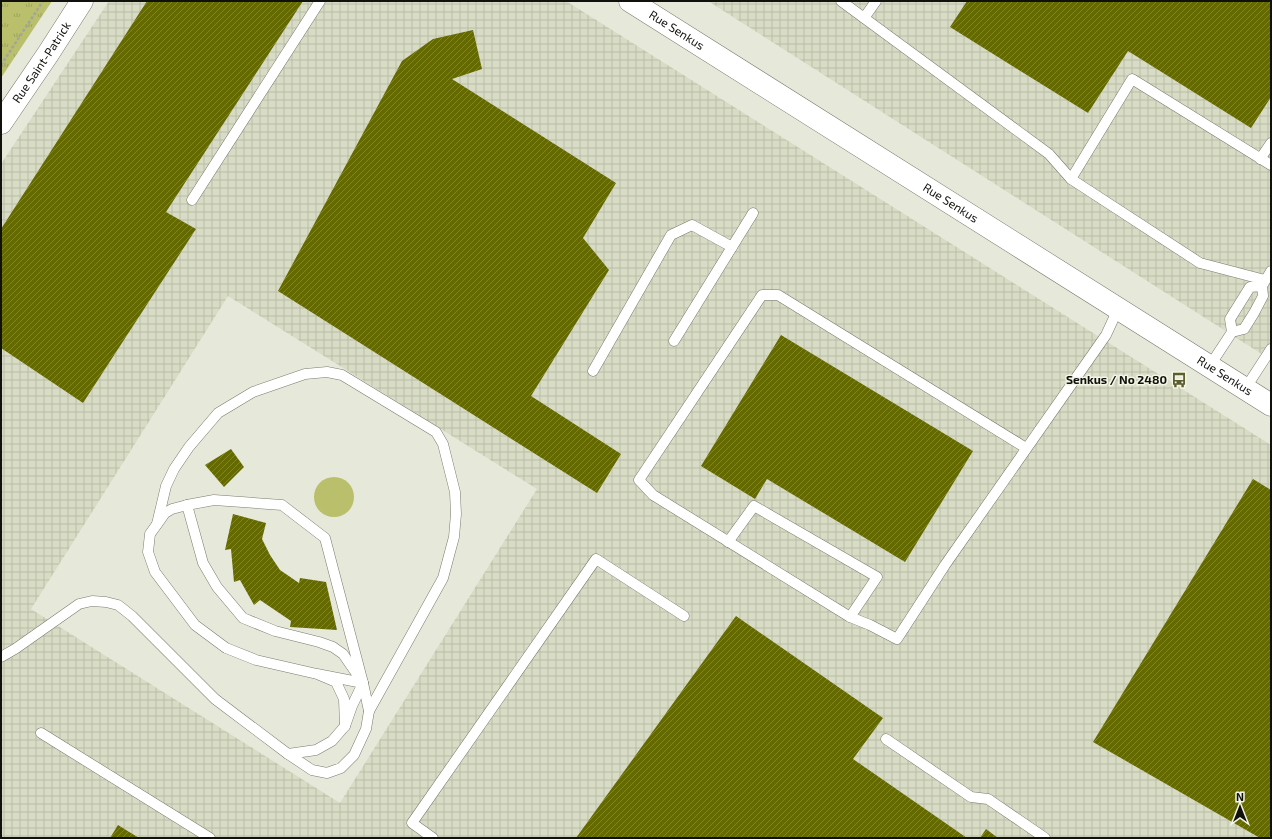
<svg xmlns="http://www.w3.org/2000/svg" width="1272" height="839" viewBox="0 0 1272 839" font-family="'Exo 2',sans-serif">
  <defs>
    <pattern id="industrial-grid" width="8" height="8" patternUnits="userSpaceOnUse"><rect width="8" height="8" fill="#d9dcc5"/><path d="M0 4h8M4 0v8" fill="none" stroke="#b9bca8"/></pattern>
    <pattern id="park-tufts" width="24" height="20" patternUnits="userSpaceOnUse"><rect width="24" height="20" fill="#b9bf6b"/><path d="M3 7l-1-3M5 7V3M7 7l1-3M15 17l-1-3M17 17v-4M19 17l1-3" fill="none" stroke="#9ea35c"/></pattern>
    <pattern id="building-hatch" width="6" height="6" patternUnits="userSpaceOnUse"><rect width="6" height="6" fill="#656a00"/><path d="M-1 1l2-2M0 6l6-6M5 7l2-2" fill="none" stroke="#7e8137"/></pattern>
  </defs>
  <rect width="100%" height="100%" fill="#e6e8d9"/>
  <g fill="url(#industrial-grid)" fill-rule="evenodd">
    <path d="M109 1H566L1271 445V838H1V164ZM228 296 537 489 340 803 31 609Z"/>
    <path d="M708 1H1271V360Z"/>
  </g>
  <circle fill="#b9bf6b" cx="334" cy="497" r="20"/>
  <path fill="url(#park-tufts)" d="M1 1H52L1 78Z"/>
  <g fill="url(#building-hatch)">
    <path d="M147 1H303L166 212 196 229 83 403 1 348V229Z"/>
    <path d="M967 1H1271V97L1251 128 1128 51 1088 113 950 27Z"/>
    <path d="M473 30 482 69 452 79 616 183 583 238 609 270 531 396 621 454 597 493 278 291 402 61 433 39Z"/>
    <path d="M781 335 973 451 905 562 767 479 755 499 701 466Z"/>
    <path d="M231 449 244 467 224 487 205 465Z"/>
    <path d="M1253 479 1271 490V838H1260L1093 742Z"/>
    <path d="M233 514 266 523 262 539 270 555 280 570 299 583 300 578 326 582 337 630 290 627 291 621 260 600 254 605 240 580 234 582 231 549 225 550Z"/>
    <path d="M736 616 883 718 853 759 967 838H576Z"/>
    <path d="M118 825 139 838H110Z"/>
    <path d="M986 829 998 838H980Z"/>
  </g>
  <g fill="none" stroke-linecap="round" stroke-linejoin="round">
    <g stroke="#7a7b6e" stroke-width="11">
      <g id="service">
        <path d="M841 1 1049 154 1071 179"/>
        <path d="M864 18 876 1"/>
        <path d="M1260 159 1271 143"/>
        <path d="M192 200 320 1"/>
        <path d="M1265 280 1200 263 1071 179 1132 79 1271 165"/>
        <path d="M1232 332 1230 319 1250 287 1262 286"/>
        <path d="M674 341 753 213"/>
        <path d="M1209 367 1232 332 1244 329 1254 313 1263 296 1262 286 1271 271"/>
        <path d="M593 371 671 235 692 225 732 247"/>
        <path d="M1245 389 1271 349"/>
        <path d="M1026 448 778 295H762L639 480 653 495 850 617 870 625 897 639 945 565 1106 335 1118 309"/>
        <path d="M157 524 166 486 174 469 189 447 218 413 253 392 305 374 327 372 342 375 436 432 443 444 455 492 456 514 454 537 443 578 369 711"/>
        <path d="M728 542 754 506 877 577 850 617"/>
        <path d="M1 657 15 649 79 604 92 601 106 602 118 605 132 616 215 699 288 754 312 770 327 773 341 768 354 755 366 729 369 711 363 683 325 538 282 505 214 500 187 505"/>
        <path d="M317 674 363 683 343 654 333 647 319 642 275 631 243 618 217 587 203 563 187 505 172 509 165 513 150 534 148 552 155 572 195 625 226 648 256 660 317 674 336 682 344 699 345 726"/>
        <path d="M41 733 210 838"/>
        <path d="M886 739 971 797 988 799 1045 838"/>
        <path d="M288 754 316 750 332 741 345 726 352 706 363 683"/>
        <path d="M433 838 412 823 596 559 684 616"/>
      </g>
    </g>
    <g stroke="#7a7b6e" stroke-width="23">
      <g id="tertiary">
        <path id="s1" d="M630 1 1271 405"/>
      </g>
    </g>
    <g stroke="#7a7b6e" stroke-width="23">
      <g id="secondary">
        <path id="s2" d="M1 123 48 54 82 1"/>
      </g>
    </g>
    <path stroke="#a3a599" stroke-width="2.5" stroke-dasharray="3 2" stroke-linecap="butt" d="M1 65 43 1"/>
    <use href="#service" stroke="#fff" stroke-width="10"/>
    <use href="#tertiary" stroke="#fff" stroke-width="22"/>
    <use href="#secondary" stroke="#fff" stroke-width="22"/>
  </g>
  <defs>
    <g id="bus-bare" transform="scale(1.2)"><path d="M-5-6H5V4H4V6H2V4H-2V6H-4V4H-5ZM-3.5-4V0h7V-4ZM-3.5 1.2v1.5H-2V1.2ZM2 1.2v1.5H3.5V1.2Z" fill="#5c5f2d" stroke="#f3f5e6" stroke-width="2.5" paint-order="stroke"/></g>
  </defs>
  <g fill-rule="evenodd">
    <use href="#bus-bare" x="1179" y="380"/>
  </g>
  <g text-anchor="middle" stroke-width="3" stroke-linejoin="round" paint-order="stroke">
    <g font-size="12" fill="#10110c" stroke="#f3f5e6">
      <text dy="4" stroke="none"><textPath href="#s1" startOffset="55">Rue Senkus</textPath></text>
      <text dy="4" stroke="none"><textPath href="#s2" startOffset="73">Rue Saint-Patrick</textPath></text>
      <text dy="4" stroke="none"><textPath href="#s1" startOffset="379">Rue Senkus</textPath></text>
      <text dy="4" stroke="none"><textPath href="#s1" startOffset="703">Rue Senkus</textPath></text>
    </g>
    <g font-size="12" font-weight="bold" fill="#10110c" stroke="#f3f5e6" text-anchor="end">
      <text x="1167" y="384">Senkus / No 2480</text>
    </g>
  </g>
  <rect width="1272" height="839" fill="none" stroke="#10110c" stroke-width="4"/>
  <g transform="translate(1240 807)" stroke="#f3f5e6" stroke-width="3" paint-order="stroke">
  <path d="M0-3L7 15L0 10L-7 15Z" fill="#10110c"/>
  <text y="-6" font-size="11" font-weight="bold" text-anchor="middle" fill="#10110c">N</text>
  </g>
</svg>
